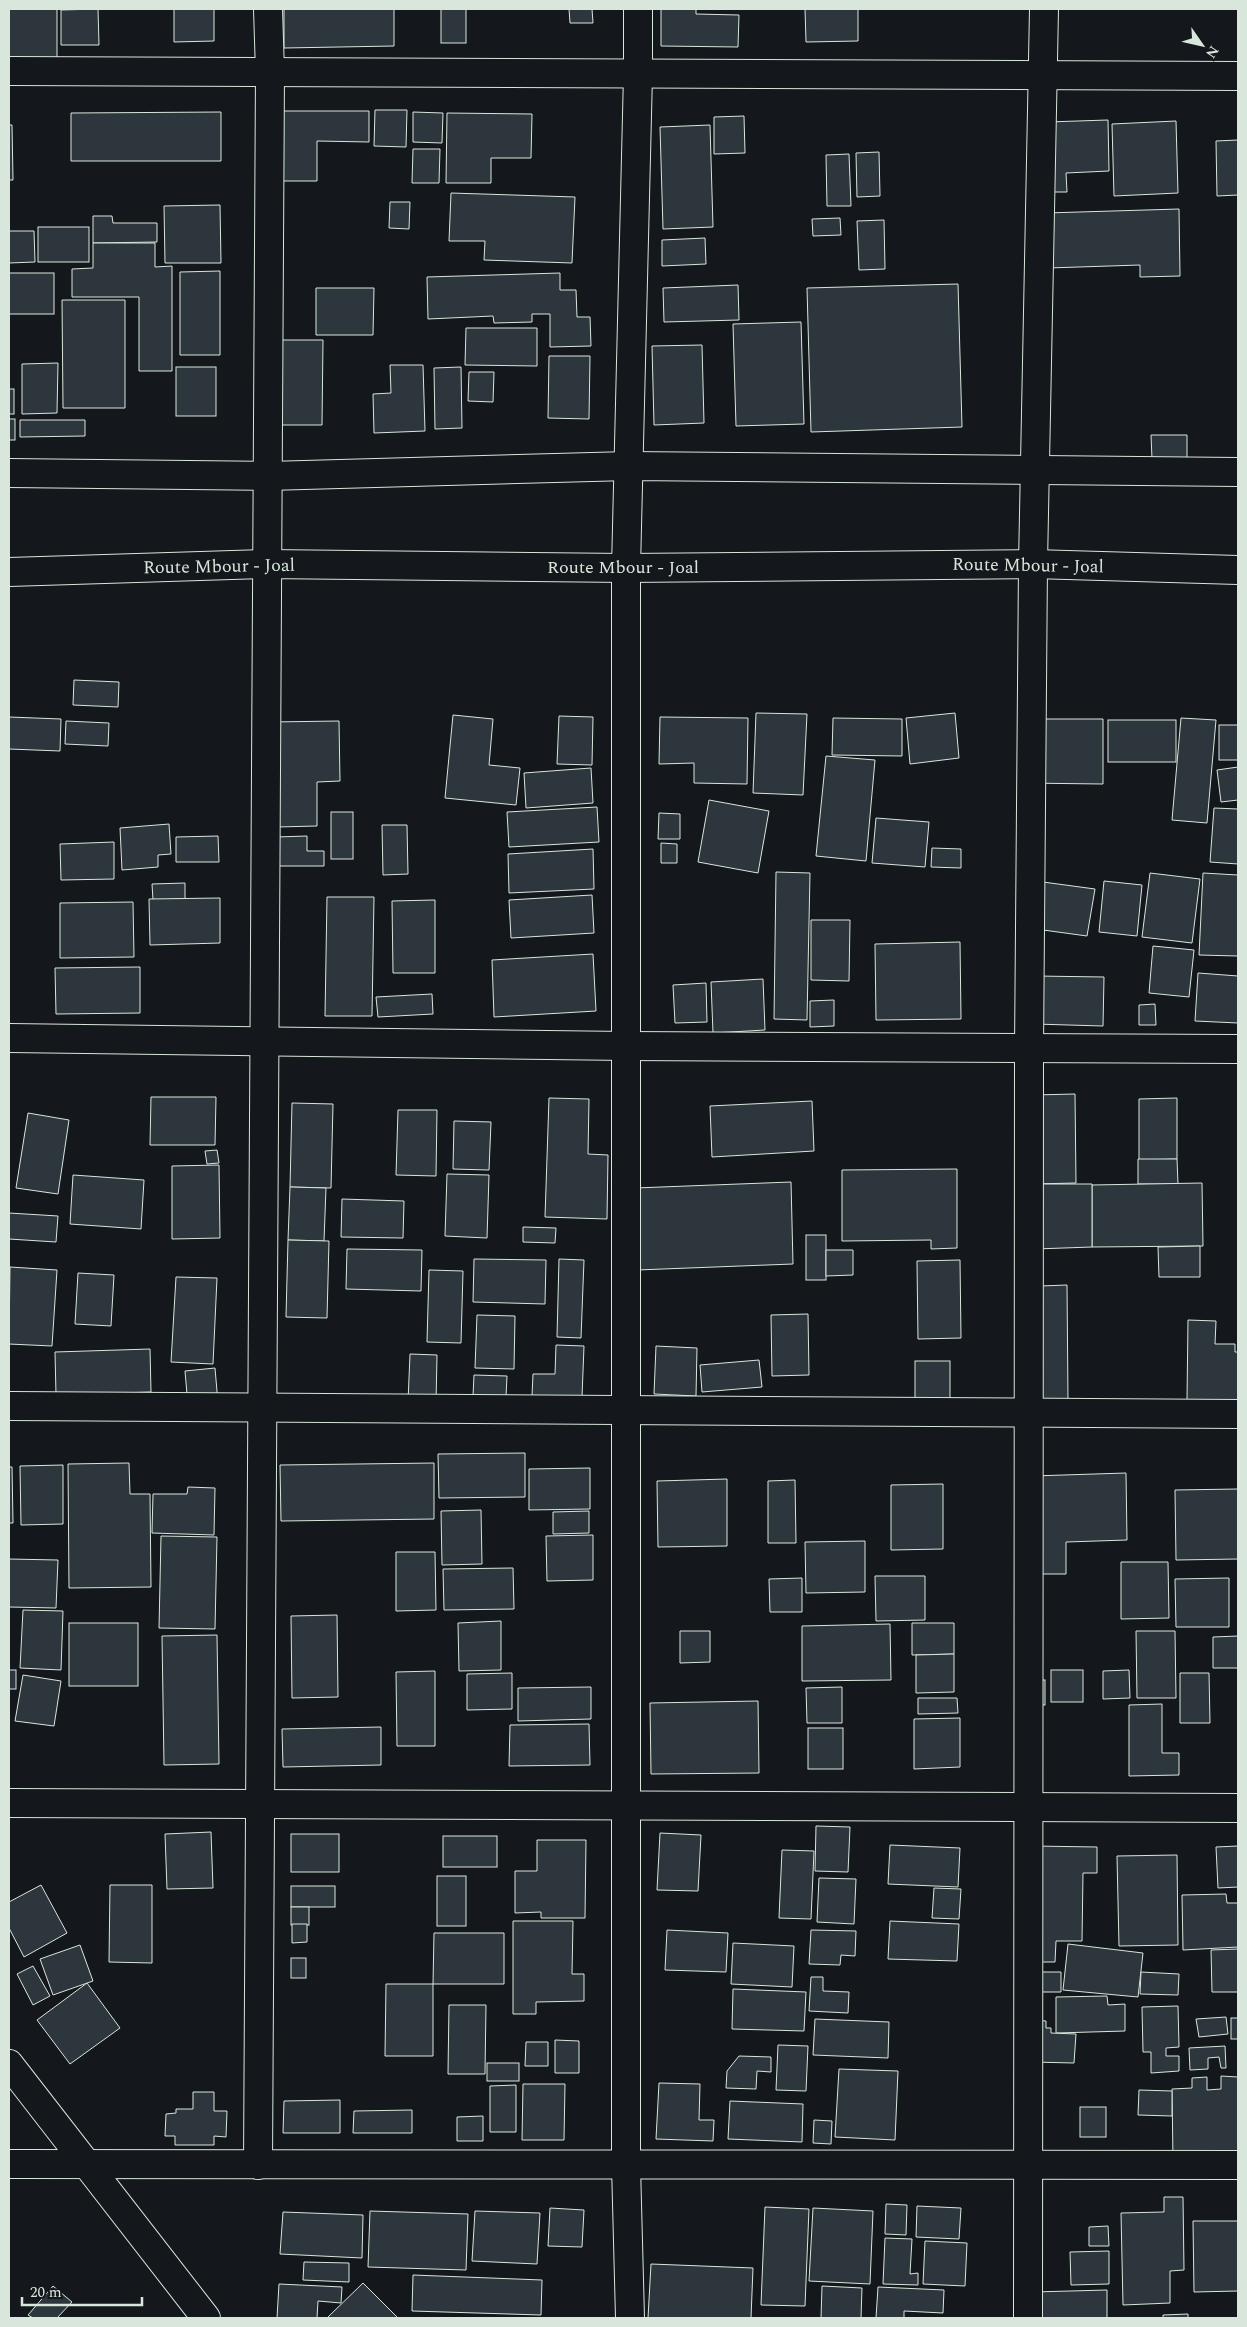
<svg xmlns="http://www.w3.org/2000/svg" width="1247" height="2327" viewBox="0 0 1247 2327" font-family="Spectral,serif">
  <rect width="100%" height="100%" fill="#14181c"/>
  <g fill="#2c363c" stroke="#d8e6dc">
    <rect x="9" y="9" width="48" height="53"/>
    <path d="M98 9 99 45H61V10Z"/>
    <path d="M174 9H214V41L174 42Z"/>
    <path d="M284 9H394V46L284 48Z"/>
    <rect x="441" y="9" width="25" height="34"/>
    <path d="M569 9H592L593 23H570Z"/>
    <path d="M661 9H696V14L739 15 738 47 661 46Z"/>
    <path d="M805 9H858V41L806 42Z"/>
    <path d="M375 110H407L406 147 374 146Z"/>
    <path d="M281 111H369V142L317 141V181H280Z"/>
    <path d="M221 112V161H71V113Z"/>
    <path d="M413 112 443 113 442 143 413 142Z"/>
    <path d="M447 113 532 114 531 158H491V183H446Z"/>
    <path d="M744 116 745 153 714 154V117Z"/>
    <path d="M1108 120 1109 171 1066 173 1067 192H1049L1047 122Z"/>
    <path d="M1176 121 1178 193 1114 196 1112 124Z"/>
    <path d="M9 125H12L13 180H9Z"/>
    <path d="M710 125 713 227 663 229 660 127Z"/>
    <path d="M1238 140V195L1217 196 1216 141Z"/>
    <path d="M413 149H440L439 183H412Z"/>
    <path d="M879 152 880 196 857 197 856 153Z"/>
    <path d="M849 154 851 206H827L826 155Z"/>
    <path d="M451 193 575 197 572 263 484 260 485 241H449Z"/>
    <path d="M390 202H410L409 229 389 228Z"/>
    <path d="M220 205 221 263H165L164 206Z"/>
    <path d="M1179 209 1180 276 1140 277V265L1048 268 1046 213Z"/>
    <path d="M93 216H112L113 223H157V242L93 243Z"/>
    <path d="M840 218 841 235 813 236 812 219Z"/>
    <path d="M884 220 885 269 859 270 857 221Z"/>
    <rect x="38" y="227" width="51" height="35"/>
    <path d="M9 231H34L35 262 9 263Z"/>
    <path d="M705 238 706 264 662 266V240Z"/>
    <path d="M93 243H155V267L172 266V371H139V297H72V269L93 268Z"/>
    <path d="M220 271V355H180V272Z"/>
    <rect x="9" y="273" width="45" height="41"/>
    <path d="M560 273V290H576L577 317H590L591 346 550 347V314H532V322L494 323 493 316 428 319 427 277Z"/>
    <path d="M958 284 962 427 811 432 807 288Z"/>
    <path d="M738 285 739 320 664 322 663 288Z"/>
    <path d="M316 288H374L373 335H316Z"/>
    <path d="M62 300H125V408H63Z"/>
    <path d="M801 322 804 424 736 426 733 324Z"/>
    <path d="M466 328H537V366L465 365Z"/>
    <path d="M275 340H323L322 425H275Z"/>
    <path d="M702 345 704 423 654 425 652 346Z"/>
    <path d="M549 356H590L589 419 548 418Z"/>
    <path d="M58 363 57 413 22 414V364Z"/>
    <path d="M390 365H423L425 431 374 433 373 394 391 393Z"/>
    <rect x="176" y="367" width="40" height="49"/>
    <path d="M461 367 462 428 435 429 434 368Z"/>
    <path d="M469 372H494L493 402 468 401Z"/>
    <rect x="9" y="389" width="5" height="25"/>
    <rect x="9" y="419" width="6" height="21"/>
    <path d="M20 420H85V436L20 437Z"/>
    <path d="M1151 435H1187V458L1152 459Z"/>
    <path d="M74 680 119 682 118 707 73 705Z"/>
    <path d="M756 713 807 714 803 795 753 793Z"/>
    <path d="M955 713 959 758 910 764 906 718Z"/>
    <path d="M453 715 493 719 489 765 520 768 516 805 445 798Z"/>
    <path d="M559 716 593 717 592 765 557 764Z"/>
    <path d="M9 717 61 719 60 751 9 749Z"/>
    <path d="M660 717 748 718 747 784 694 783V763L659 764Z"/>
    <path d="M833 718 902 719V756L832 755Z"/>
    <path d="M1181 718 1216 720 1207 823 1172 820Z"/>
    <path d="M1019 719H1103V784L1021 783Z"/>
    <rect x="1108" y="720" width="68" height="42"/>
    <path d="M66 721 109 723 108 746 65 744Z"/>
    <path d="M339 721 340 781 317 782V826L277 827 270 722Z"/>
    <rect x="1219" y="725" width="19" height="35"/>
    <path d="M826 756 875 760 866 861 816 856Z"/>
    <path d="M1238 767V800L1221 802 1217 770Z"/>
    <path d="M591 768 593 803 526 808 524 773Z"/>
    <path d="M709 800 769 811 758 873 698 862Z"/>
    <path d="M597 807 599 842 509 847 507 812Z"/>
    <path d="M1214 808 1238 809V864L1210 862Z"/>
    <rect x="331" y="812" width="22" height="47"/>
    <path d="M659 813 680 814V839H658Z"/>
    <path d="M876 818 929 822 925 867 872 863Z"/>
    <path d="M169 824 171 854 158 855V867L122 870 120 828Z"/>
    <path d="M382 825H407L408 874 383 875Z"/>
    <path d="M218 836 219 862H176V837Z"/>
    <path d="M307 836V851H324V866H277L276 837Z"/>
    <path d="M114 842V879L61 880 60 844Z"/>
    <path d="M661 843 677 844V863H661Z"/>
    <path d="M932 848 961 849V868L931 867Z"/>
    <path d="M593 849 594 889 509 893 508 854Z"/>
    <path d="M776 872 810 873 807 1020 774 1019Z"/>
    <path d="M1150 873 1200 879 1192 943 1142 937Z"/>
    <path d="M1203 873 1238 875V956L1199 955Z"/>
    <path d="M1104 881 1142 885 1137 936 1099 932Z"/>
    <path d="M1043 882 1095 889 1087 936 1036 929Z"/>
    <path d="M185 883V899L153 900 152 884Z"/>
    <path d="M592 895 594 933 511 938 509 900Z"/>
    <path d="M327 897H374L372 1016H325Z"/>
    <path d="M220 898V943L150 945 149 899Z"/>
    <path d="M435 900V973H393L392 901Z"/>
    <path d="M133 902 134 957 60 958V903Z"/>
    <path d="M811 920H850L849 981 811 980Z"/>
    <path d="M960 942 961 1019 876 1020 875 944Z"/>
    <path d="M1153 946 1194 950 1189 997 1149 993Z"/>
    <path d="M593 954 596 1011 494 1017 492 960Z"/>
    <path d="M140 967V1013L56 1014 55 968Z"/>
    <path d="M1198 973 1238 976V1023L1195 1021Z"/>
    <path d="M1036 976 1104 977 1103 1026 1034 1024Z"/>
    <path d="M763 979 765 1030 713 1033 711 982Z"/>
    <path d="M706 983 707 1022 675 1023 673 985Z"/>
    <path d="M432 994 433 1014 378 1017 376 997Z"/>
    <path d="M834 1000V1026L810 1027V1001Z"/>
    <path d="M1155 1004 1156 1025H1139V1005Z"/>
    <path d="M1075 1094 1076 1183 1034 1184 1033 1095Z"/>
    <path d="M151 1097H216L215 1145H150Z"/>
    <path d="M549 1098 589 1099 588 1154 608 1155 607 1219 545 1217Z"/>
    <path d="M1177 1098V1159L1139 1160V1099Z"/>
    <path d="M812 1101 814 1151 712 1157 710 1106Z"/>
    <path d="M292 1103 333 1104 331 1188 290 1187Z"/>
    <path d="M398 1110H437L436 1176 396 1175Z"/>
    <path d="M28 1113 69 1120 58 1194 16 1188Z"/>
    <path d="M454 1121 491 1122 489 1170 453 1169Z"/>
    <path d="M217 1150 219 1163 207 1164 205 1151Z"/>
    <path d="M1138 1159H1177L1178 1184H1138Z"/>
    <path d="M219 1165 220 1238 172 1239V1166Z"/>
    <path d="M957 1169V1248L931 1249V1240L842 1241V1170Z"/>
    <path d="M447 1174 489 1175 487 1238 445 1236Z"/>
    <path d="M73 1175 144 1180 141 1229 70 1224Z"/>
    <path d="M791 1182 793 1264 637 1270 635 1188Z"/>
    <path d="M1202 1183 1203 1246 1092 1247V1185Z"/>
    <path d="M1034 1184H1092V1247L1035 1249Z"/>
    <path d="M290 1187 326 1188 324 1241 288 1240Z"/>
    <path d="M342 1199 404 1201 403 1238 341 1237Z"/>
    <path d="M9 1213 58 1216 56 1242 9 1239Z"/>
    <path d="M523 1227 556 1228 555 1243 523 1242Z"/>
    <rect x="806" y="1235" width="20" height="45"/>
    <path d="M288 1240 329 1241 327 1318 286 1317Z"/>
    <path d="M1200 1246V1277H1159L1158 1247Z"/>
    <path d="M347 1249 422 1250 421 1291 346 1289Z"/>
    <path d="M826 1250H853V1275L826 1276Z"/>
    <path d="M474 1259 546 1260 545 1304 473 1302Z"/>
    <path d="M559 1259 584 1260 581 1338 557 1337Z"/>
    <path d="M960 1260 961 1338 918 1339 917 1261Z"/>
    <path d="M10 1267 57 1270 52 1346 9 1344Z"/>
    <path d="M429 1270 463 1271 461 1343 427 1342Z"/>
    <path d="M78 1273 114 1275 111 1326 75 1324Z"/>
    <path d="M176 1277 217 1278 213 1364 171 1362Z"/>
    <path d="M1067 1285 1068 1401 1041 1402 1040 1286Z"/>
    <path d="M808 1314 809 1375 772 1376 771 1315Z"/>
    <path d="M477 1315 515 1316 514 1369 475 1368Z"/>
    <path d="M1188 1320 1216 1321 1215 1344H1235V1352H1238V1401L1187 1400Z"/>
    <path d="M556 1345 584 1346 582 1397 532 1396 533 1374H555Z"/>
    <path d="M656 1346 697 1348 696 1396 654 1394Z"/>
    <path d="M150 1349 151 1392 56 1395 55 1352Z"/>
    <path d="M410 1354 437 1355 436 1403 408 1402Z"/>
    <path d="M759 1360 762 1387 702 1392 700 1365Z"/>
    <rect x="915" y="1361" width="35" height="38"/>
    <path d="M215 1368 218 1403 188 1406 185 1371Z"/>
    <path d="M474 1375 507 1376 506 1397 473 1396Z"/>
    <path d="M525 1453V1497L439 1498 438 1454Z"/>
    <path d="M129 1463 130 1494H150L151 1587 69 1588 68 1464Z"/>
    <path d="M434 1463V1519L281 1521 280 1465Z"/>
    <path d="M63 1465V1524L21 1525 20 1466Z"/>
    <path d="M9 1467H12L13 1523H9Z"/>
    <path d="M590 1468V1509L529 1510V1469Z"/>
    <path d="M1126 1473 1127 1540 1066 1542V1574H1033L1032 1476Z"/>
    <path d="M727 1479V1546L658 1547 657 1481Z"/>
    <path d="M795 1480 796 1543H768V1481Z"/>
    <path d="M943 1484V1549L891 1550V1485Z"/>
    <path d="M188 1487 215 1488 214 1535 152 1533 153 1494H187Z"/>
    <path d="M1238 1489V1559L1176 1560 1175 1490Z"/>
    <path d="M481 1510 482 1564 442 1565 441 1511Z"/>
    <path d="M589 1511V1533L553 1534V1512Z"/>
    <path d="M593 1535V1580L547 1581 546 1536Z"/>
    <path d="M161 1536 217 1537 215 1629 159 1628Z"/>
    <path d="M865 1541V1592L806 1593 805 1542Z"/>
    <path d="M396 1552H435L436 1610 396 1611Z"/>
    <path d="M9 1559 58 1560 56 1608 9 1607Z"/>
    <path d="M1121 1562H1168L1169 1618 1121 1619Z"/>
    <path d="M513 1568 514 1609 444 1610 443 1569Z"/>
    <path d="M875 1576H925V1620L876 1621Z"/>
    <path d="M802 1578V1612H770L769 1579Z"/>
    <path d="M1229 1578V1627H1176L1175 1579Z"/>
    <path d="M23 1610 63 1611 61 1670 20 1668Z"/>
    <path d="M337 1615 338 1697 292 1698 291 1616Z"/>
    <path d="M501 1621V1670L459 1671 458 1623Z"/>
    <rect x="69" y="1623" width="69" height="63"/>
    <path d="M912 1623H954V1654L912 1655Z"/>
    <path d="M890 1624 891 1680 802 1681V1626Z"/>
    <path d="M680 1631H710V1662L680 1663Z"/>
    <path d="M1136 1631H1175L1176 1698H1137Z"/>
    <path d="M217 1635 219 1764 164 1765 162 1636Z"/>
    <path d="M1238 1636V1668H1213V1637Z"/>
    <path d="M954 1654V1692L916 1693V1655Z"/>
    <rect x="9" y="1670" width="7" height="19"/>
    <rect x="1051" y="1670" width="32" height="32"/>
    <path d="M1129 1670 1130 1698 1103 1699V1671Z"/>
    <path d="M435 1671V1746H397L396 1672Z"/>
    <path d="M512 1673V1709L467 1710V1674Z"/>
    <path d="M1180 1673H1209L1210 1723H1180Z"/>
    <path d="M23 1675 61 1681 54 1726 15 1721Z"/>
    <rect x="1032" y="1680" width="13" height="25"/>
    <path d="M591 1687V1719L518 1721V1688Z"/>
    <path d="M842 1687V1723H807L806 1688Z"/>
    <path d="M918 1698H957L958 1713 918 1714Z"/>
    <path d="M758 1701 759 1773 651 1774 650 1703Z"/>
    <path d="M1162 1704V1753H1179V1775L1129 1776V1705Z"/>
    <path d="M960 1718V1767L914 1769V1719Z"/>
    <path d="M589 1724 590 1765 509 1766 510 1725Z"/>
    <path d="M381 1727V1765L283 1767 282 1729Z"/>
    <rect x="808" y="1728" width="35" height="41"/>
    <path d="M816 1826 850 1827 848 1872 815 1871Z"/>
    <path d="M211 1832 213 1888 167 1889 165 1834Z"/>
    <path d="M660 1833 701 1835 698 1891 657 1890Z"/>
    <rect x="291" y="1834" width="48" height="38"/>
    <rect x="443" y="1836" width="54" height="31"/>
    <path d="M537 1840H586L585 1918H541V1912L515 1913V1871H537Z"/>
    <path d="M890 1845 960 1848 958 1887 888 1884Z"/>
    <path d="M1033 1846 1097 1847V1873H1083L1082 1941H1056L1055 1962H1031Z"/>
    <path d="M1238 1846V1887L1218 1888 1216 1847Z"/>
    <path d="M782 1850 814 1851 811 1919 779 1918Z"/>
    <path d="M1177 1855 1178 1945 1119 1946 1117 1856Z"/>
    <rect x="437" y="1876" width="29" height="50"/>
    <path d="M819 1878 856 1879 854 1924 817 1922Z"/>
    <path d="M41 1885 67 1933 24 1957 9 1928V1902Z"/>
    <path d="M110 1885H152V1963L109 1962Z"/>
    <rect x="291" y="1886" width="44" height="21"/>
    <path d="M934 1888 961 1889 959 1919 932 1918Z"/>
    <path d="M1226 1894 1227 1903H1238V1947L1183 1950 1182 1895Z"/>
    <rect x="291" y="1907" width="18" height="18"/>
    <path d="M513 1921H573L572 1974H584V2001L536 2002V2014H513Z"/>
    <path d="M890 1921 959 1924 957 1961 888 1959Z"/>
    <path d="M292 1924H307V1942L292 1943Z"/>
    <path d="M667 1930 728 1933 726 1972 665 1970Z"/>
    <path d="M811 1930 856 1931 855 1956 841 1955 840 1965 809 1964Z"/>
    <path d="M434 1933H504V1984H433Z"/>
    <path d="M733 1943 794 1946 792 1987 731 1984Z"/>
    <path d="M1068 1944 1143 1953 1138 1997 1063 1990Z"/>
    <path d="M80 1945 93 1981 53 1995 40 1959Z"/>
    <path d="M1238 1949V1992H1212L1211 1950Z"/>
    <rect x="291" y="1958" width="15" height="20"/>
    <path d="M33 1966 50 1996 33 2005 17 1974Z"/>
    <path d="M1032 1972H1061V1992H1033Z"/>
    <path d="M1141 1972 1179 1974 1178 1995 1140 1994Z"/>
    <path d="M811 1977H823V1991L849 1992 848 2013 809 2011Z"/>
    <path d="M87 1983 120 2028 70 2064 37 2020Z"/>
    <path d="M386 1984H433V2056H385Z"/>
    <path d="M733 1989 806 1992 804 2031 732 2029Z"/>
    <path d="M1107 1996 1108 2005 1125 2004V2031L1056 2033V1997Z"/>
    <path d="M449 2005H486L485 2074H448Z"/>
    <path d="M1178 2006 1179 2047 1166 2048V2056H1179V2071L1151 2073V2052H1143L1142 2007Z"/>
    <path d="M1226 2017 1228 2034 1199 2037 1196 2019Z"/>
    <rect x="1231" y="2018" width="7" height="21"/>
    <path d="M815 2019 889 2022 888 2058 813 2055Z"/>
    <path d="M1034 2020 1046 2021V2028H1051V2033L1076 2034 1074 2063 1032 2062Z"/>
    <path d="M555 2040 579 2041V2073H555Z"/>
    <path d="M526 2042H548V2066H525Z"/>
    <path d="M778 2045 808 2046 806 2091 776 2090Z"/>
    <path d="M1225 2046 1226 2068H1221L1219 2057 1208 2058V2069L1190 2070 1189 2048Z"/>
    <path d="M739 2056 771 2057V2072L757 2071 756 2089 726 2088 727 2071Z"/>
    <rect x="487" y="2063" width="32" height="18"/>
    <path d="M839 2069 898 2071 895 2140 835 2137Z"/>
    <path d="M1221 2076 1238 2077V2161H1173L1172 2089 1192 2088V2078L1207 2077V2090L1221 2089Z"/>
    <path d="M659 2083 700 2084 699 2120H714L713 2141 656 2139Z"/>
    <path d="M523 2084H565L564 2140H522Z"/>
    <path d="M516 2085V2132H490V2086Z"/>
    <path d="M1139 2090 1172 2091V2116L1138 2115Z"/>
    <path d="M193 2092H214V2111H227L226 2137 214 2136V2145H175V2136H165L166 2114 176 2113V2109H193Z"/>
    <path d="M340 2100V2133H283L284 2101Z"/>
    <path d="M730 2101 803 2104 802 2142 728 2139Z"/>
    <rect x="1080" y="2107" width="26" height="30"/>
    <path d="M412 2110V2133H353L354 2111Z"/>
    <path d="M483 2116V2141H457V2117Z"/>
    <path d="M814 2120 832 2121 831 2144 813 2143Z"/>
    <path d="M1164 2197H1183L1184 2270 1170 2271V2303L1123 2305 1121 2213 1164 2212Z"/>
    <path d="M886 2204 907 2205 906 2235 885 2234Z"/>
    <path d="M917 2206 961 2208 959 2239 916 2237Z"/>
    <path d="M765 2207 809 2209 805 2306 761 2305Z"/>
    <path d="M550 2208 584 2210 582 2247 548 2246Z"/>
    <path d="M813 2208 873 2211 870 2284 809 2281Z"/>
    <path d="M370 2211 468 2214 466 2270 368 2267Z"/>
    <path d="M475 2211 540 2213 537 2264 472 2261Z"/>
    <path d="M283 2212 363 2215 362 2258 280 2254Z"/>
    <path d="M1193 2221H1238V2291L1194 2292Z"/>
    <path d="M1108 2226 1109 2246H1089V2227Z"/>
    <path d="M885 2238 912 2239 910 2274 918 2273V2285L883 2284Z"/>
    <path d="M925 2241 967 2243 965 2286 923 2284Z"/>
    <path d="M1109 2251V2284L1071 2285 1070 2252Z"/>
    <path d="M304 2262 349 2263V2282L303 2280Z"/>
    <path d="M651 2264 753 2268 751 2318H648Z"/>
    <path d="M413 2275 542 2280 541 2315 412 2311Z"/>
    <path d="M363 2283 398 2318H327Z"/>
    <path d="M279 2284 342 2287 341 2303 318 2301 317 2318H277Z"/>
    <path d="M53 2286 72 2302 57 2318H33L28 2315Z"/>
    <path d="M822 2286 862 2288 861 2318H821Z"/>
    <path d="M878 2287 944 2290 943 2313 904 2311V2318H876Z"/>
    <path d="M1107 2290V2318H1033V2292Z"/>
    <path d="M1188 2314V2318H1163V2315Z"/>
  </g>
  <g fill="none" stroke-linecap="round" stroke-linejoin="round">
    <g stroke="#d8e6dc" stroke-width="30">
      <g id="street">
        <path d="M9 71 1238 76"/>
        <path d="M9 473 268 476 629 466 1238 472"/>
        <path d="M9 1038 626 1046 1238 1049"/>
        <path d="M9 1406 1238 1414"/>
        <path d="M9 1803 1238 1808"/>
        <path d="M9 2164 1238 2165"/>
        <path d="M258 2165 270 72 268 9"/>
        <path d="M630 2318 626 2165V568L638 74V9"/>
        <path d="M1028 2318 1029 1049 1033 564 1044 9"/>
      </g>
    </g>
    <g stroke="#d8e6dc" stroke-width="30">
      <g id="secondary">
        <path d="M9 572 267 564 626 568 1033 564 1238 570"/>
        <path d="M9 2064 206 2318"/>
      </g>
    </g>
    <use href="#street" stroke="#14181c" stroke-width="28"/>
    <use href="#secondary" stroke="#14181c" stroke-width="28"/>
  </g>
  <g text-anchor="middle" stroke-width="4" stroke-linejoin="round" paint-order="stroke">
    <g font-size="18" fill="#d8e6dc" stroke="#14181c">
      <text transform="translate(1028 565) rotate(1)" y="6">Route Mbour - Joal</text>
      <text transform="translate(219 566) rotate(-1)" y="6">Route Mbour - Joal</text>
      <text x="623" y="573">Route Mbour - Joal</text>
    </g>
  </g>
  <rect width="1247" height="2327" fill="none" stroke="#d8e6dc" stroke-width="20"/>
  <g transform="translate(1202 45) rotate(124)" stroke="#14181c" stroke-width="4" paint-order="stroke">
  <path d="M0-4L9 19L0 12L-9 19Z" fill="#d8e6dc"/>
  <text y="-8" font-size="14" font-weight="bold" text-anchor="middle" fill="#d8e6dc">N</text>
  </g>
  <path d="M22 2297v8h120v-8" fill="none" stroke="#d8e6dc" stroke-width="2.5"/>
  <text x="30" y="2297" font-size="15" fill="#d8e6dc" stroke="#14181c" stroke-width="4" paint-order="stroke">20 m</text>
</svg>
